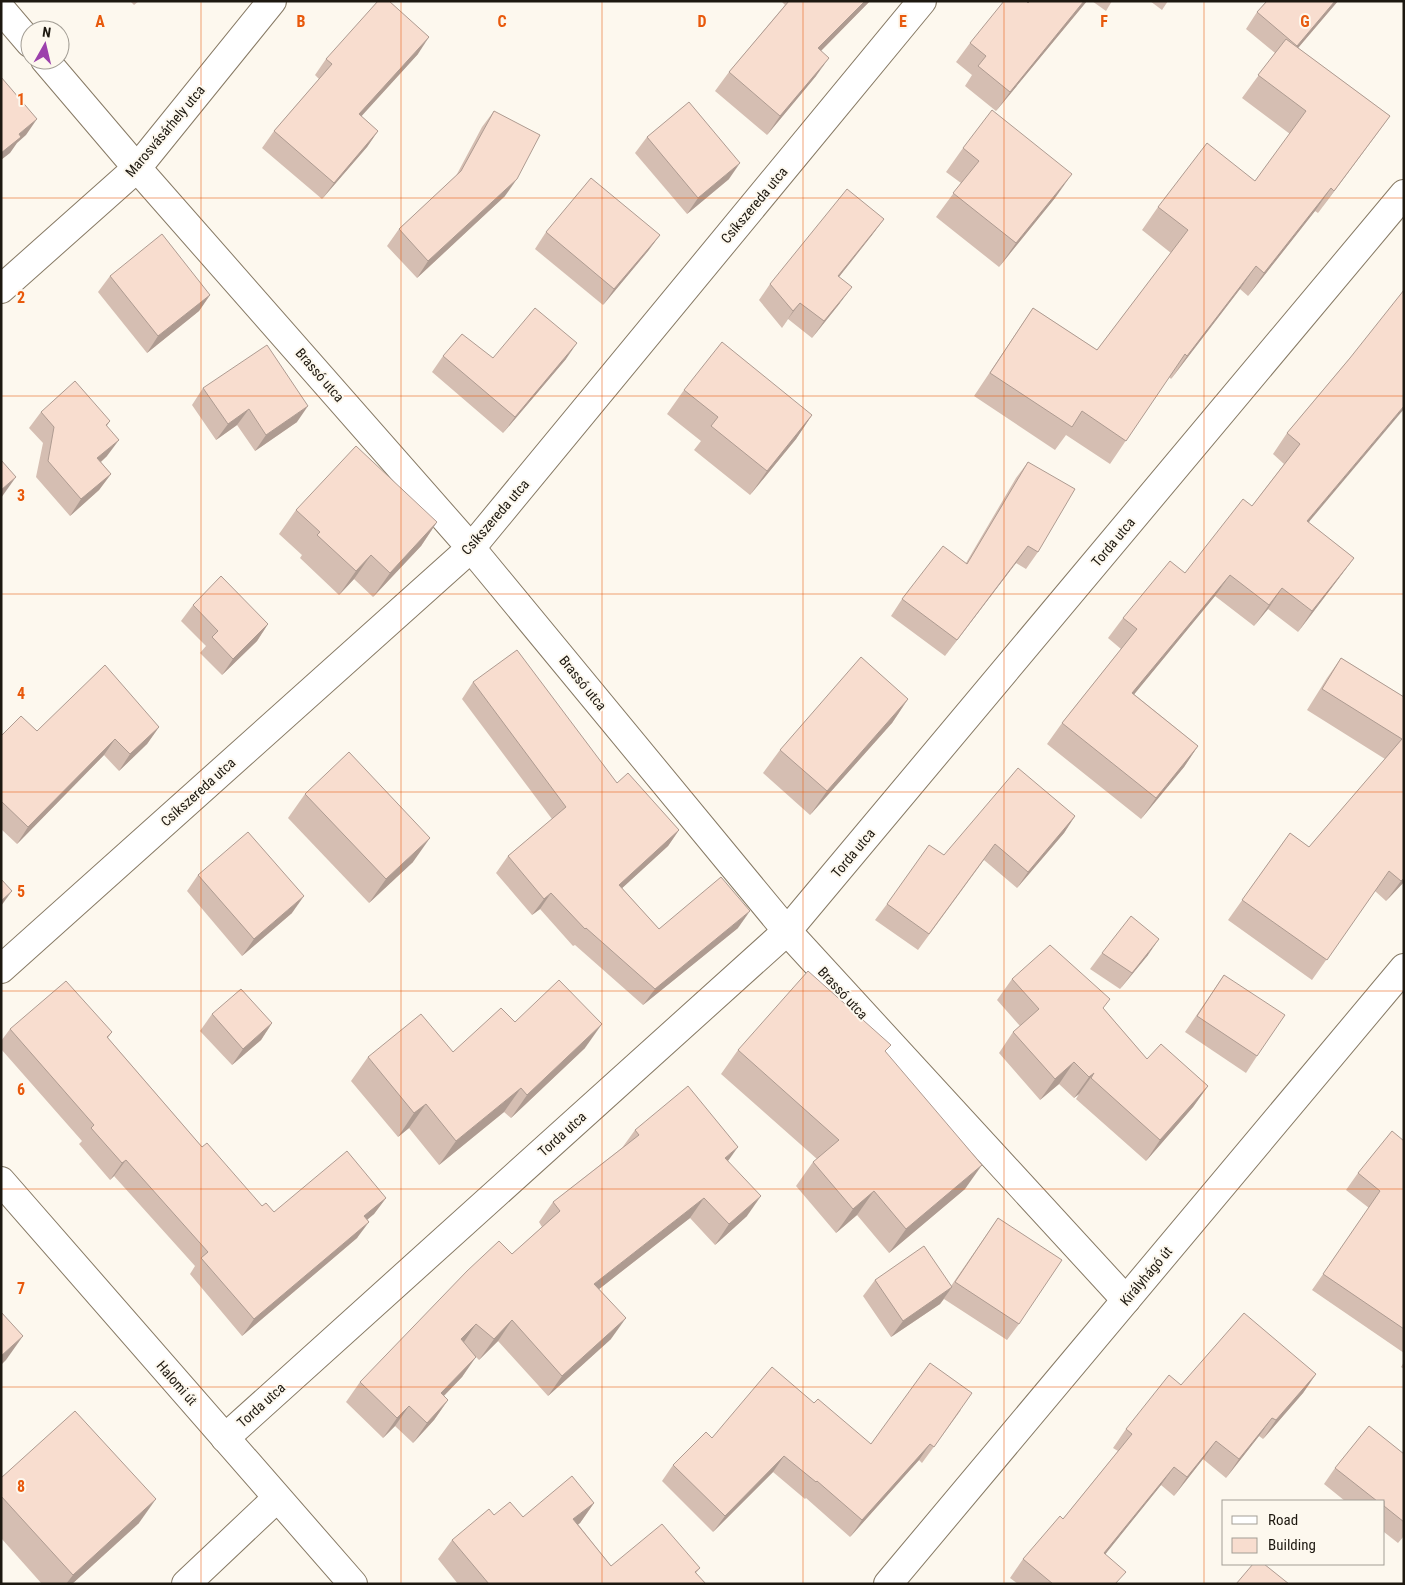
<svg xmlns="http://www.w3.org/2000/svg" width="1405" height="1585" viewBox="0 0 1405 1585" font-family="'Roboto Condensed',sans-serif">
  <rect width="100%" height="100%" fill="#fdf8ee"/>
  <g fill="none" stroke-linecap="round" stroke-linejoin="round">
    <g stroke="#877a65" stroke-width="30">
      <g id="minor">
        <path d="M1 9 30 43"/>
        <path d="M45 60 137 168 471 548 787 931 1126 1300"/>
        <path d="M1 289 137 168 272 1"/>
        <path d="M1 969 471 548 922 1"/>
        <path d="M1 1181 353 1584"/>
        <path d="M225 1438 787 931 1404 194"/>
        <path d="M186 1584 277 1498"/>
        <path d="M888 1584 1404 968"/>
      </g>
    </g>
    <use href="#minor" stroke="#fff" stroke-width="28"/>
  </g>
  <g fill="#d5beb2">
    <path d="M130 1H139L134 5Z"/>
    <path d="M781 1H870L821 51 816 76 767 135 715 91 729 72 785 5Z"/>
    <path d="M1087 1 996 111 965 86 972 75 956 62 970 43 1028 3Z"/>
    <path d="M1092 1H1112L1106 11Z"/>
    <path d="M1150 1H1168L1162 10Z"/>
    <path d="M1267 1H1338L1298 48 1390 116 1373 139 1318 213 1315 211 1248 296 1240 289 1171 379 1169 377 1110 464 1066 435 1055 450 974 396 1033 308 1097 350 1171 253 1142 230 1158 207 1255 181 1290 134 1242 98 1275 53 1246 29 1257 12Z"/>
    <path d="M418 54 361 116 378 131 367 147 322 199 262 148 274 131 319 79 315 75 326 59Z"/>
    <path d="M494 111 505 196 417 278 387 246 399 229 456 176 482 127Z"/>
    <path d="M647 137 729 179 687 214 635 153Z"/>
    <path d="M963 148 1055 198 999 267 936 217 961 183 946 172Z"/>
    <path d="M884 219 872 235 839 277 840 303 812 338 788 319 782 328 759 300 770 284Z"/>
    <path d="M546 232 660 235 648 251 603 305 535 249Z"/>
    <path d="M110 276 210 295 199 311 147 353 98 292Z"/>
    <path d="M443 356 493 358 566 359 503 433 432 372Z"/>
    <path d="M1350 358 1309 523 1354 558 1339 578 1298 632 1268 609 1254 626 1215 596 1134 694 1198 746 1184 767 1141 819 1047 744 1062 723 1121 649 1108 638 1123 618 1185 573 1252 506 1284 464 1273 454 1287 433Z"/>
    <path d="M203 388 297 422 255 451 237 425 216 440 192 405Z"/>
    <path d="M684 390 812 415 796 439 750 495 694 450 701 441 667 414Z"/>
    <path d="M41 412 110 421 107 426V456L101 462 111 474 99 490 70 516 36 477 43 443 29 428Z"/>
    <path d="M1028 462 1038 552 1026 569 1016 563 945 656 891 616 902 599 966 563 1016 478Z"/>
    <path d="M296 510 437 522 421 546 373 597 354 579 339 595 300 558 302 555 279 534Z"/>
    <path d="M193 605 268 624 257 641 222 675 200 653 206 646 181 621Z"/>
    <path d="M1341 658 1404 697V882L1386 901 1375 891 1312 980 1228 920 1290 833 1309 847 1385 759 1307 710 1327 678Z"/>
    <path d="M473 682 617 783 679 830 668 846 622 888 659 929 738 928 643 1005 575 945 573 946 540 909 532 915 496 873 508 856 552 819 462 699Z"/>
    <path d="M908 699 892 723 810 815 763 773 780 750Z"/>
    <path d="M159 727 147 744 119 771 104 755 17 844 1 829V736L37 731Z"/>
    <path d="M305 794 413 862 369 903 288 818Z"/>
    <path d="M1075 816 1064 833 1017 888 984 860 918 950 875 920 887 904 944 855Z"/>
    <path d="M198 875 292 913 242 956 187 891Z"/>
    <path d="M1102 953 1148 955 1120 989 1090 969Z"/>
    <path d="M1224 975 1257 1056 1246 1073 1185 1032Z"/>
    <path d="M1012 979 1103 1008 1147 1059 1208 1086 1193 1107 1146 1161 1076 1099 1079 1094 1074 1098 1059 1084 1040 1100 999 1053 1013 1032 1020 1026 997 1000Z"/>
    <path d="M212 1014 272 1023 261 1040 232 1065 200 1031Z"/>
    <path d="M515 1022 585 1048 511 1118 504 1112 439 1165 409 1128 398 1137 351 1081 368 1057 453 1052Z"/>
    <path d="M10 1029 112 1032 108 1038 202 1147 262 1206 274 1212 386 1198 374 1214 367 1220 357 1238 242 1336 190 1274 195 1266 114 1176 110 1180 79 1144 82 1141 1 1049V1041Z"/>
    <path d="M738 1050 886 1052 965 1189 889 1253 857 1215 836 1233 796 1186 813 1162 817 1159 721 1074Z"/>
    <path d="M635 1130 728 1161 747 1216 715 1245 690 1218 599 1289 611 1339 548 1396 498 1341 479 1360 475 1356 462 1377 444 1396 448 1400 434 1420 413 1443 395 1426 383 1438 346 1402 360 1382 512 1254 542 1227 539 1222 553 1202 622 1148Z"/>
    <path d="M1404 1141V1353L1312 1290 1369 1208 1346 1190 1358 1173Z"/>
    <path d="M998 1218 1019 1324 1007 1340 944 1299 940 1304 891 1337 863 1296 875 1280 951 1286Z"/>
    <path d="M1404 1362V1369L1401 1367Z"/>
    <path d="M1316 1374 1303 1393 1263 1439 1259 1436 1226 1478 1203 1459 1174 1496 1161 1485 1105 1554 1117 1584H1018L1010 1578 1023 1559 1063 1519 1118 1451 1113 1448 1126 1429 1181 1385Z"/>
    <path d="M814 1403 871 1444 961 1410 922 1463 919 1460 850 1537 806 1498 805 1499 773 1472 713 1532 662 1481 673 1465 712 1438Z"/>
    <path d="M1404 1454V1536L1398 1543 1384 1532V1501H1345L1324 1484 1335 1468Z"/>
    <path d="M1 1478 139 1523 72 1584H42L1 1538Z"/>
    <path d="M594 1503 580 1523 578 1524 611 1566 700 1568 696 1573 706 1584H458L438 1559 452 1540 494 1515 523 1517Z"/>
  </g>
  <g fill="#ae9b91">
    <path d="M865 1H870L805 67 818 48Z"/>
    <path d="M1084 1H1087L996 111 1010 92Z"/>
    <path d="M1335 1H1338L1286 62 1297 46Z"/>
    <path d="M429 37 418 54 348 131 359 114Z"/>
    <path d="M829 58 816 76 767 135 780 116Z"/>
    <path d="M1390 116 1373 139 1318 213 1334 191Z"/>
    <path d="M37 119 26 135 17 143 10 153 1 160V153L19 134Z"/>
    <path d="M378 131 367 147 322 199 334 183Z"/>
    <path d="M740 163 729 179 687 214 698 198Z"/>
    <path d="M1072 174 1055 198 999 267 1016 243Z"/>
    <path d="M517 179 505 196 417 278 428 261Z"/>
    <path d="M1331 188 1315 211 1248 296 1264 273Z"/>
    <path d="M884 219 872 235 827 292 838 276Z"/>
    <path d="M660 235 648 251 603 305 614 289Z"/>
    <path d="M1256 266 1240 289 1171 379 1187 356Z"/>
    <path d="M852 287 840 303 812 338 824 321Z"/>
    <path d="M210 295 199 311 147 353 158 336Z"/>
    <path d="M800 303 788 319 782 328 793 311Z"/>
    <path d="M577 343 566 359 503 433 515 417Z"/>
    <path d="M308 406 297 422 255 451 266 435Z"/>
    <path d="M1404 406V409L1292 542 1307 521Z"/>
    <path d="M249 409 237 425 216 440 228 424Z"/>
    <path d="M812 415 796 439 750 495 767 471Z"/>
    <path d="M119 440 107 456 86 475 97 458Z"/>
    <path d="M111 474 99 490 70 516 81 499Z"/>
    <path d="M16 477 1 498V490Z"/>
    <path d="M437 522 421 546 373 597 390 573Z"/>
    <path d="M1028 546 1016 563 945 656 957 640Z"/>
    <path d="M371 555 354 579 339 595 356 571Z"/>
    <path d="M1354 558 1339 578 1298 632 1312 611Z"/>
    <path d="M1230 575 1215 596 1118 714 1132 693Z"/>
    <path d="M1282 588 1268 609 1254 626 1269 605Z"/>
    <path d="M268 624 257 641 222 675 233 659Z"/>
    <path d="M908 699 892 723 810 815 827 791Z"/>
    <path d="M159 727 147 744 119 771 130 754Z"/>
    <path d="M115 739 104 755 17 844 28 827Z"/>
    <path d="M1198 746 1184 767 1141 819 1156 798Z"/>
    <path d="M1075 816 1064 833 1017 888 1028 872Z"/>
    <path d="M679 830 668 846 607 902 619 885Z"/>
    <path d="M430 838 413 862 369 903 386 879Z"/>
    <path d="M1404 878V882L1386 901 1401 881Z"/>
    <path d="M12 891 1 906V901Z"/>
    <path d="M551 893 540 909 532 915 544 899Z"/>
    <path d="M304 896 292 913 242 956 254 939Z"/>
    <path d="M750 911 738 928 643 1005 655 989Z"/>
    <path d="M1159 939 1148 955 1120 989 1132 973Z"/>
    <path d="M272 1023 261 1040 232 1065 243 1049Z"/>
    <path d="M602 1024 585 1048 511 1118 527 1095Z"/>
    <path d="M1074 1062 1059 1084 1040 1100 1055 1079Z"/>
    <path d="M1094 1073 1079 1094 1074 1098 1089 1077Z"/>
    <path d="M1208 1086 1193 1107 1146 1161 1160 1140Z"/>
    <path d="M521 1088 504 1112 439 1165 456 1141Z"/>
    <path d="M426 1104 409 1128 398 1137 414 1113Z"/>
    <path d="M738 1147 723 1168 725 1158Z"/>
    <path d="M126 1160 114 1176 110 1180 122 1163Z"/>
    <path d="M982 1165 965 1189 889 1253 906 1229Z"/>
    <path d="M874 1191 857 1215 836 1233 853 1209Z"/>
    <path d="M761 1196 747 1216 715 1245 729 1224Z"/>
    <path d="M386 1198 374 1214 352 1232 364 1216Z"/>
    <path d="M704 1198 690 1218 580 1304 594 1284Z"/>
    <path d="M369 1222 357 1238 242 1336 254 1319Z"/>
    <path d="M952 1287 940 1304 891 1337 903 1321Z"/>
    <path d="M626 1318 611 1339 548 1396 562 1376Z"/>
    <path d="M512 1320 498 1341 479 1360 494 1339Z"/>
    <path d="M476 1324 462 1345 461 1339Z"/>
    <path d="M23 1336 6 1360 1 1365V1356Z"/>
    <path d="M476 1357 462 1377 427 1413 441 1393Z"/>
    <path d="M1316 1374 1303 1393 1263 1439 1276 1420Z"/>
    <path d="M448 1400 434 1420 413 1443 427 1423Z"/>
    <path d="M409 1406 395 1426 383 1438 397 1418Z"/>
    <path d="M1272 1418 1259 1436 1226 1478 1239 1459Z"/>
    <path d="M1216 1441 1203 1459 1174 1496 1187 1477Z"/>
    <path d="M930 1444 919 1460 850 1537 862 1520Z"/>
    <path d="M784 1456 773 1472 713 1532 725 1516Z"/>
    <path d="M1174 1467 1161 1485 1091 1572 1104 1553Z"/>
    <path d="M156 1499 139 1523 72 1584H66L73 1575Z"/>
    <path d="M594 1503 580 1523 560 1539 573 1519Z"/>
  </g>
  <g fill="#f8ddcf" stroke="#ae9b91">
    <path d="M378 1H389L429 37 359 114 378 131 334 183 274 131 332 64 326 59Z"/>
    <path d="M789 1H865L818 48 829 58 780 116 729 72Z"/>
    <path d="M1004 1H1026L1028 3 1030 1H1084L1010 92 978 66 986 56 970 43Z"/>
    <path d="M1267 1H1335L1297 46 1257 12Z"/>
    <path d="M1286 39 1390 116 1334 191 1331 188 1264 273 1256 266 1187 356 1185 354 1126 441 1082 411 1072 427 990 373 1033 308 1097 350 1188 230 1158 207 1207 143 1255 181 1306 111 1258 75Z"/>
    <path d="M1 77 37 119 19 134 21 137 1 153Z"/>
    <path d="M689 102 740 163 698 198 647 137Z"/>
    <path d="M992 110 1072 174 1016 243 953 193 979 161 963 148Z"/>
    <path d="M494 111 540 135 517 179 428 261 399 229 461 171Z"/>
    <path d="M591 178 660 235 614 289 546 232Z"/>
    <path d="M847 189 884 219 838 276 852 287 824 321 800 303 793 311 770 284Z"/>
    <path d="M162 234 210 295 158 336 110 276Z"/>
    <path d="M1404 290V406L1307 521 1354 558 1312 611 1282 588 1269 605 1230 575 1132 693 1198 746 1156 798 1062 723 1137 629 1123 618 1170 561 1185 573 1243 499 1252 506 1300 444 1287 433 1350 358Z"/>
    <path d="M535 308 577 343 515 417 443 356 462 334 493 358Z"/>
    <path d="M722 342 812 415 767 471 711 426 718 417 684 390Z"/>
    <path d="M267 345 308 406 266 435 249 409 228 424 203 388Z"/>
    <path d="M75 381 110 421 106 425 119 440 97 458 111 474 81 499 48 461 54 427 41 412Z"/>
    <path d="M356 446 437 522 390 573 371 555 356 571 317 535 320 532 296 510Z"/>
    <path d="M1 460 16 477 1 490Z"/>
    <path d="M1028 462 1075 489 1038 552 1028 546 957 640 902 599 943 546 967 564Z"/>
    <path d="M221 576 268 624 233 659 212 637 218 631 193 605Z"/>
    <path d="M517 650 617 783 628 773 679 830 619 885 659 929 721 877 750 911 655 989 586 928 585 929 551 893 544 899 508 856 566 807 473 682Z"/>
    <path d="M861 657 908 699 827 791 780 750Z"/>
    <path d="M1341 658 1404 697V878L1401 881 1389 871 1327 960 1242 900 1290 833 1309 847 1402 739 1322 689Z"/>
    <path d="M105 665 159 727 130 754 115 739 28 827 1 801V736L21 716 37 731Z"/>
    <path d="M349 752 430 838 386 879 305 794Z"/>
    <path d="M1018 768 1075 816 1028 872 995 844 929 934 887 904 929 845 944 855Z"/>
    <path d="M248 832 304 896 254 939 198 875Z"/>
    <path d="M1 879 12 891 1 901Z"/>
    <path d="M1131 916 1159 939 1132 973 1102 953Z"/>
    <path d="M1050 945 1110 999 1103 1008 1147 1059 1161 1044 1208 1086 1160 1140 1091 1078 1094 1073 1089 1077 1074 1062 1055 1079 1013 1032 1039 1009 1012 979Z"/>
    <path d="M808 971 891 1045 885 1051 982 1165 906 1229 874 1191 853 1209 813 1162 839 1140 738 1050Z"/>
    <path d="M1224 975 1285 1015 1257 1056 1197 1016Z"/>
    <path d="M559 980 602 1024 527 1095 521 1088 456 1141 426 1104 414 1113 368 1057 421 1014 453 1052 501 1008 515 1022Z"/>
    <path d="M66 981 112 1032 107 1037 202 1147 207 1143 262 1206 266 1203 274 1212 347 1151 386 1198 364 1216 369 1222 254 1319 201 1258 208 1252 126 1160 122 1163 91 1128 94 1125 10 1029Z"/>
    <path d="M241 989 272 1023 243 1049 212 1014Z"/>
    <path d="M688 1086 738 1147 725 1158 761 1196 729 1224 704 1198 594 1284 626 1318 562 1376 512 1320 494 1339 476 1324 461 1339 476 1357 441 1393 448 1400 427 1423 409 1406 397 1418 360 1382 467 1271 499 1241 512 1254 560 1211 553 1202 639 1135 635 1130Z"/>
    <path d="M1392 1131 1404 1141V1329L1323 1274 1380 1191 1358 1173Z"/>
    <path d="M998 1218 1062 1260 1019 1324 955 1282Z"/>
    <path d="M924 1246 952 1287 903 1321 875 1280Z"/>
    <path d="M1 1312 23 1336 1 1356Z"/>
    <path d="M1244 1313 1316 1374 1276 1420 1272 1418 1239 1459 1216 1441 1187 1477 1174 1467 1104 1553 1126 1572 1115 1584H1053L1023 1559 1060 1516 1063 1519 1132 1434 1126 1429 1169 1375 1181 1385Z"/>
    <path d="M930 1363 972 1393 934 1447 930 1444 862 1520 817 1481 816 1482 784 1456 725 1516 673 1465 706 1432 712 1438 772 1367 814 1403 818 1399 871 1444Z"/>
    <path d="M75 1411 156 1499 73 1575 1 1496V1478Z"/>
    <path d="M1369 1426 1404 1454V1522L1384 1506V1501H1377L1335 1468Z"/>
    <path d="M572 1476 594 1503 573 1519 611 1566 662 1524 700 1568 695 1572 706 1584H489L452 1540 489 1509 494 1515 510 1502 523 1517Z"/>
    <path d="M1253 1564H1264L1289 1584H1236Z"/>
  </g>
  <path fill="none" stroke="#e8590c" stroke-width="1" stroke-opacity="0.55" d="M201 1V1584M401 1V1584M602 1V1584M803 1V1584M1004 1V1584M1204 1V1584M1 198H1404M1 396H1404M1 594H1404M1 792H1404M1 991H1404M1 1189H1404M1 1387H1404"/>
  <g text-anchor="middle" stroke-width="4" stroke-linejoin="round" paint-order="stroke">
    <g font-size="14" fill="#1d1810" stroke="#fdf8ee">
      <text transform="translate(165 131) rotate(-50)" y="5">Marosvásárhely utca</text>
      <text transform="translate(754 205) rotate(-50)" y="5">Csíkszereda utca</text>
      <text transform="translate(320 375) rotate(49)" y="5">Brassó utca</text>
      <text transform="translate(495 517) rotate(-49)" y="5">Csíkszereda utca</text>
      <text transform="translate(1113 542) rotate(-50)" y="5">Torda utca</text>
      <text transform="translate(583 683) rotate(51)" y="5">Brassó utca</text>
      <text transform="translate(198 792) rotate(-42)" y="5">Csíkszereda utca</text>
      <text transform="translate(853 853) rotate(-50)" y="5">Torda utca</text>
      <text transform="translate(843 993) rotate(47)" y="5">Brassó utca</text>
      <text transform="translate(562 1134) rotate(-42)" y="5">Torda utca</text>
      <text transform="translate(1146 1276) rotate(-50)" y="5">Királyhágó út</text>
      <text transform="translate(177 1383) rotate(49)" y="5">Halomi út</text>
      <text transform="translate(261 1405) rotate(-42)" y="5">Torda utca</text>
    </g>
  </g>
  <g font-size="16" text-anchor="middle" font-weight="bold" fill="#e8590c" stroke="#fdf8ee" stroke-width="4" stroke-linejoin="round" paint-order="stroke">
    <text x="100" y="27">A</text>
    <text x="301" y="27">B</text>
    <text x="502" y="27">C</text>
    <text x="702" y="27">D</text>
    <text x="903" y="27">E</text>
    <text x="1104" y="27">F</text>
    <text x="1305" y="27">G</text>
    <text x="21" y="105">1</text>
    <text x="21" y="303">2</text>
    <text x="21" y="501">3</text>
    <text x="21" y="699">4</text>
    <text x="21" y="897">5</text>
    <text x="21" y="1095">6</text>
    <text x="21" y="1294">7</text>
    <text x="21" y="1492">8</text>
  </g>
  <rect width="1405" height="1585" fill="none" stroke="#1d1810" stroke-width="5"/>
  <rect x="1222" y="1500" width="162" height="65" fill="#fdf8ee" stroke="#a39e95"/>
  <rect x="1232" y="1516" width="25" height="8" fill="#ffffff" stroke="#a39e95"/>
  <text x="1268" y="1525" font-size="15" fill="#1d1810">Road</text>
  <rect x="1232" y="1538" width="25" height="15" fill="#f8ddcf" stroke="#a39e95"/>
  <text x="1268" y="1550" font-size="15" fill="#1d1810">Building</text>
  <g transform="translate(45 45) rotate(8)"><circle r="24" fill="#fdf8ee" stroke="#a39e95"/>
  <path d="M0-4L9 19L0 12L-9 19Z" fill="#9c41ac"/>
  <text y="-8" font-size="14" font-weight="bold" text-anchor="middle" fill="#1d1810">N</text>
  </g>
</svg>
